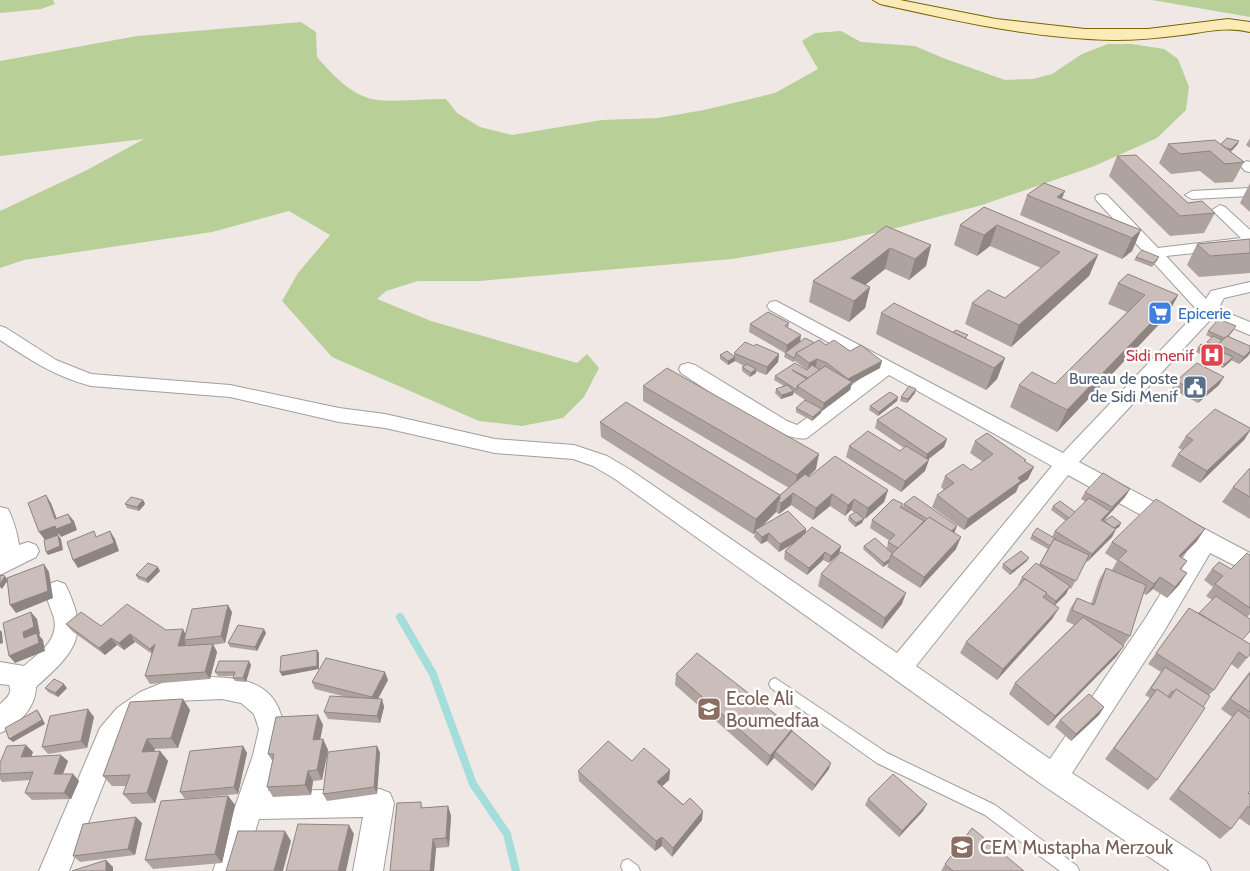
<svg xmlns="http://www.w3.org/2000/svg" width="1250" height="871" viewBox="0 0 1250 871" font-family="Cabin,sans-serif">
  <rect width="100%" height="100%" fill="#efe8e4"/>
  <g fill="#b8d097">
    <path d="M0 0H53L55 4 41 9 0 13Z"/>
    <path d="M1152 0H1250V17Z"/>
    <path d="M301 22 316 32 317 57C366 114 378 99 446 99L457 113 480 127 512 135 602 120 658 118 704 110 775 93 818 69 802 41 815 33 841 31 861 42 915 46 943 58 1005 80 1033 79 1052 74 1082 54 1108 44H1132L1164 49 1178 59 1189 87 1186 110 1157 138 1092 167 982 205 900 227 840 241 732 259 479 281H418L386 291 377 299 431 321 577 363 587 354 599 368 584 397 563 418 522 426 479 421 332 357 282 301 298 273 330 235 289 211 212 232 24 260 0 268V211L87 170 144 139 0 156V61L137 36Z"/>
  </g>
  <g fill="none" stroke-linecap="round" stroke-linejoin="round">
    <path stroke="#a3dedb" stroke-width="8" d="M400 617 433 674 473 784 507 834 516 871"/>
    <g stroke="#9f9f9f" stroke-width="2">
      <g id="service">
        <path d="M775 678 887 753 995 805 1077 866 1079 871H1060L985 815 877 763 771 688 769 684 771 680Z"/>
        <path d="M628 859 638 866 640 871H623L621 866 623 861Z"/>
      </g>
    </g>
    <g stroke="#9f9f9f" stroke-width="2">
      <g id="minor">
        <path d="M1247 161 1250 162V172L1245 171 1240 165Z"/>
        <path d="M1250 188V196L1192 199 1185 195 1192 191Z"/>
        <path d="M1102 194 1107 195 1158 248 1241 238 1212 210 1220 205 1225 207 1250 230V247L1166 256 1206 299 1211 291 1250 282V292L1224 298 1218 309 1250 322V335L1211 319 1079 462 1250 553V573L1210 553 1163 633 1072 773 1206 861 1211 871H1170L1044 786 615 479 593 466 573 459 495 453 385 428 339 422 230 397 91 386C56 377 30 360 0 340V326L6 328 56 360 91 374 230 385 339 408 385 414 495 439 574 445 607 456 629 469 897 653 1052 466 889 375 807 438C783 445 705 388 681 373L679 369 681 365 688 363 695 365 787 421 797 425 875 368 770 310 767 306 770 302 776 301 1063 453 1198 311 1097 201 1095 198 1097 195ZM1068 475 1192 543 1145 619 1050 759 916 666Z"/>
        <path d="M0 507 8 509C14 521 17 532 19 545L28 542 36 545 39 551 36 557 0 575Z"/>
        <path d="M57 581 65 584C91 636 75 652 36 687 36 707 18 726 0 733V704C6 699 13 693 9 685L0 684V662L24 666C39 653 59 640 54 618 51 609 47 600 45 591L49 584Z"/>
        <path d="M198 677C230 677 268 677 280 712 282 718 285 725 285 731 283 751 274 772 268 791L380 789 390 793 394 803 383 871H353L363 817 259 819 243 871H213L253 755 259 729 254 714 241 703 222 699 175 701 158 708 135 724 119 745 69 871H39L100 728 117 708 140 692 174 678Z"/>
      </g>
    </g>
    <g stroke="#796401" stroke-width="2">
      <path id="secondary" d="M873 0H900L996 19 1085 29H1148L1228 19 1250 22V32C1227 26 1205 32 1182 35 1159 38 1136 40 1114 40 1034 39 957 21 880 4Z"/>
    </g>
    <use href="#service" fill="#fff" fill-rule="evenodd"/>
    <use href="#minor" fill="#fff" fill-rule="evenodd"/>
    <use href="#secondary" fill="#fbebb6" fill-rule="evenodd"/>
  </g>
  <g fill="#afa3a0">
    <path d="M1250 138V148L1246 145Z"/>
    <path d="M1239 141 1237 145 1231 152 1244 162 1233 182 1215 183 1200 171 1171 174 1159 163 1168 144H1221Z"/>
    <path d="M1117 156 1188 203 1215 213 1204 233 1170 236 1109 176Z"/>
    <path d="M1250 183V212L1240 203Z"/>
    <path d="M1027 195 1062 198 1141 230 1132 251 1122 259 1020 215Z"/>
    <path d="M984 207 1098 255 1089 276 1011 347 965 324 972 303 1005 298 1041 268 990 246 977 256 954 245 960 225Z"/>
    <path d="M886 226 931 245 926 266 909 280 885 269 865 285 870 287 865 308 849 322 809 302 813 281Z"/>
    <path d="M1250 239V273L1199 277 1187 265 1197 244Z"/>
    <path d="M1136 257H1159L1157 261 1152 267 1134 260Z"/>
    <path d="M1118 283 1178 295 1167 316 1057 432 1010 407 1019 385 1055 384 1127 312 1108 304Z"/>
    <path d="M881 313 966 339 1005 358 997 379 986 390 876 334Z"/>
    <path d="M789 323 788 328 800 342 826 345 850 351 880 368 852 383 850 390 822 411V410L821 413 812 421 796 412V408L805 400 793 392V395L781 399 775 393 776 389 784 386 774 380 775 376 806 369 795 361 793 362 784 357 785 353 749 332 750 324Z"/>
    <path d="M1234 330 1229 336 1248 356 1239 364 1231 360 1223 368 1214 364 1216 360 1221 355 1213 352 1214 350 1212 349 1207 357 1196 352 1198 348 1205 346 1212 338 1206 335 1208 331Z"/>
    <path d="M754 346 779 354 778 362 766 375 756 371V373L750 377 742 371V367L744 366 735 361 728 365 720 359V355L734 356V353Z"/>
    <path d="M1176 381 1219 385 1198 403 1172 389Z"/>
    <path d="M643 386 816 469 808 476 809 477 888 490 884 502 865 519 863 518 862 523 855 527 848 520 849 516 855 513 851 510 845 516 830 506 813 520 791 505 779 514 776 512 762 526 806 529V533L841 546 839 554 829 563 823 560 807 575 784 559 785 551 795 542 779 552 767 541 761 544 754 537 755 533 753 534 601 437 600 422 780 495 789 488 643 401Z"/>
    <path d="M915 393 907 403 900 401 901 397Z"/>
    <path d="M898 397 897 401 878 416 869 410 870 406Z"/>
    <path d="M877 420 947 439 944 447 928 459 925 471 901 492 846 457 849 446 900 451 904 448 875 428Z"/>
    <path d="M1250 428V431L1244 440 1200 483 1171 466 1178 454 1183 450 1178 448 1186 436Z"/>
    <path d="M975 441 1025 462 1028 479 1019 485 1016 492 964 530 932 507 937 495 944 490 941 487 945 476 971 470 983 462 970 453Z"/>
    <path d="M1250 468V519L1222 502 1233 487Z"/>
    <path d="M1130 489 1125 497 1108 515 1103 521 1121 523 1119 527 1116 529 1112 537 1087 562 1086 561 1071 589 1069 588 1066 594 1055 605 1059 608 1052 619 997 680 960 653 966 642 1019 586 1018 585 1022 577 1039 565 1048 549 1030 539 1032 535 1052 537 1055 531 1066 521 1051 510 1053 506 1075 512 1086 502 1081 499 1085 492Z"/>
    <path d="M143 500 145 504 139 511 127 508 125 504Z"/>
    <path d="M903 504 902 508 904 504 954 533 956 549 920 588 887 567 889 563 883 567 863 549 864 546 887 548 888 542 890 541 870 528 872 520Z"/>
    <path d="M1197 541 1181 557 1187 561 1181 570 1187 573 1179 585 1167 598 1153 589 1146 595 1143 593 1130 636 1123 646 1116 657 1048 726 1009 694 1015 683 1074 625 1066 621 1070 609 1077 598 1091 604 1099 580 1106 568 1112 570 1117 561 1105 553 1112 542Z"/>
    <path d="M1250 555V614L1247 617 1242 640 1247 658 1238 669 1231 664 1214 690 1209 695 1157 780 1148 790 1105 759 1150 698 1145 695 1161 672 1148 664 1189 608 1199 613 1212 600 1206 596 1213 587 1204 580 1212 569H1231Z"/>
    <path d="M1027 561 1010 575 1002 568 1003 564Z"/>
    <path d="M160 571 148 583 138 579 136 575Z"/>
    <path d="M821 574 902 604 882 629 818 586Z"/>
    <path d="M232 612 225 643 213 645 217 652 210 679 150 684 145 676 152 654 135 642 124 650 117 645 105 655 72 631 66 624 166 630 185 634Z"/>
    <path d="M266 633 257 651 230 647 228 643Z"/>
    <path d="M251 665 246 682 235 681 233 678 234 676H218L215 672Z"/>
    <path d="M1250 671V791L1248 793 1250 794V826L1239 818 1231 829 1220 839 1169 799 1232 717 1221 709Z"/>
    <path d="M676 674 792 731 829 769 812 791 774 758 767 766 675 685Z"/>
    <path d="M388 680 378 699H382L384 707 380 723 328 719 324 712 346 697 315 689 312 682Z"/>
    <path d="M45 688H67L58 697 48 692Z"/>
    <path d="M183 699 190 710 178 748 155 749 154 751H160L168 761 155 803 132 804 123 794 126 786H112L103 776Z"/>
    <path d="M1104 707 1099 715 1071 741 1055 727 1060 720Z"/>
    <path d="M318 715 323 725 320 740 323 739 328 750 322 780 313 781 311 795 273 797 267 787 273 762 268 754Z"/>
    <path d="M94 717 87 748 48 754 42 747Z"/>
    <path d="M243 746 247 753 238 794 185 799 180 792Z"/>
    <path d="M377 746 380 753 377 794 327 801 323 794Z"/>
    <path d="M33 752 31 757 68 761 63 774H73L79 781 71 799 32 800 25 793 30 780 2 782 0 779V763Z"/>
    <path d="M632 761 670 770 669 780 662 786 702 820 672 857 662 846 655 851 579 781 578 771Z"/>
    <path d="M228 796 235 805 222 863 153 869 145 860Z"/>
    <path d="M868 799 923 811 899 837 865 805Z"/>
    <path d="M421 802 423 808 448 806 451 816 449 847 436 848 434 871Z"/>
    <path d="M142 823 135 855 80 862 73 856Z"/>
    <path d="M945 864 1024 871H941Z"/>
  </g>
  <g fill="#8e8482">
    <path d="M1239 141 1237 145 1229 153 1231 149Z"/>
    <path d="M1065 191 1058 208 1057 197Z"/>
    <path d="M997 225 990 246 977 256 984 235Z"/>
    <path d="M1141 230 1132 251 1122 259 1132 238Z"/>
    <path d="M931 245 926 266 909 280 915 259Z"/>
    <path d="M890 248 885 269 849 298 851 278Z"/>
    <path d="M1098 255 1089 276 1011 347 1019 325Z"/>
    <path d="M870 287 865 308 849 322 854 301Z"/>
    <path d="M1178 295 1167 316 1057 432 1067 410Z"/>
    <path d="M801 335 800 343 786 353 787 345Z"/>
    <path d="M1250 351V353L1248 356 1239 364 1244 357Z"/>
    <path d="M779 354 778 362 766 375 767 367Z"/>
    <path d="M735 357V361L728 365V361Z"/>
    <path d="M1233 357 1231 361 1223 368 1225 364Z"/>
    <path d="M1005 358 997 379 986 390 994 368Z"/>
    <path d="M817 359 816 366 808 371 809 363Z"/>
    <path d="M882 361 880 368 852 383 850 390 822 411 824 403 846 387 848 379Z"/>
    <path d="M756 369V373L750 377 751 373Z"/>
    <path d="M1224 377 1219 385 1198 403 1203 395Z"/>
    <path d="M916 389 915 393 907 403 908 399Z"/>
    <path d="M794 391 793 395 781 399 782 395Z"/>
    <path d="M898 397 897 401 878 416 879 412Z"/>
    <path d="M822 409 821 413 812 421 813 417Z"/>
    <path d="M1250 430 1244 440 1200 483 1207 471Z"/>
    <path d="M947 439 944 447 925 462 927 454Z"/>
    <path d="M819 454 816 469 794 491 797 475Z"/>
    <path d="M929 460 925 471 901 492 905 481Z"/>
    <path d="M1034 467 1028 479 1019 485 1016 492 964 530 968 519 1018 478Z"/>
    <path d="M1130 489 1125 497 1097 528 1101 520Z"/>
    <path d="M888 490 884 502 865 519 868 508Z"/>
    <path d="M793 493 791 505 779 514 781 503Z"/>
    <path d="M832 494 830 506 813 520 816 508Z"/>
    <path d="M46 495 51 503 60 527 55 519Z"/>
    <path d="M780 495 779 502 778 501 776 512 757 531 755 530V533L753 534 756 519Z"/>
    <path d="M854 499 851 510 845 516 848 505Z"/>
    <path d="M143 500 145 504 139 511 137 507Z"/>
    <path d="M68 514 74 521 77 530 61 537 59 534 45 540 39 532Z"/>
    <path d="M864 519 862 523 855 527 856 523Z"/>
    <path d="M1121 523 1119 527 1109 533 1112 529Z"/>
    <path d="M957 526 954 534H948Z"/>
    <path d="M806 529 805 537 779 552 780 544Z"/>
    <path d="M1116 529 1112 537 1087 562 1092 554Z"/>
    <path d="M1205 529 1197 541 1171 567 1179 556Z"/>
    <path d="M110 531 115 539 119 551 78 568 73 560Z"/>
    <path d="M769 533 767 541 761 544 762 537Z"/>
    <path d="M58 535 61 539 63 550 48 555 46 552Z"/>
    <path d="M961 537 956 549 920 588 924 577Z"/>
    <path d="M841 546 839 554 829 563 831 556Z"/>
    <path d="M825 552 823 560 807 575 809 568Z"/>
    <path d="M1029 558 1027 561 1010 575 1012 571Z"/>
    <path d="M890 559 889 563 883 567 884 563Z"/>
    <path d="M44 564 49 572 53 598 16 613 10 605Z"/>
    <path d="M158 567 160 571 148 583 146 579Z"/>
    <path d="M1187 573 1179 585 1167 598 1175 587Z"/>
    <path d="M5 576 8 580 2 589 0 587V584Z"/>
    <path d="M1160 577 1153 589 1146 595 1154 584Z"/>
    <path d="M1070 586 1066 594 1052 608 1056 601Z"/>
    <path d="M906 593 902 604 882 629 885 618Z"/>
    <path d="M228 605 232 612 225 643 221 636Z"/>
    <path d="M1059 608 1052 619 997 680 1003 669Z"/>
    <path d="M31 612 37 619 40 634 39 635 43 640 45 651 15 663 9 656 23 632Z"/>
    <path d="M183 629 187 637 184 640 186 642 182 654 178 646Z"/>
    <path d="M264 629 266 633 257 651 255 647Z"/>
    <path d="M0 630 2 632 3 643 0 644Z"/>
    <path d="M130 634 135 642 124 650 119 643Z"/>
    <path d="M111 638 117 645 105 655 99 648Z"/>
    <path d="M155 644V656L150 649Z"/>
    <path d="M213 644 217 652 210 679 205 672Z"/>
    <path d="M1124 646 1116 657 1048 726 1055 716Z"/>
    <path d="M317 650 319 653V669L282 676 280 672Z"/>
    <path d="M249 661 251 665 246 682 243 678Z"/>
    <path d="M385 672 388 680 375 704 372 697Z"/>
    <path d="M64 684 67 688 58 697 55 693Z"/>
    <path d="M183 699 190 710 178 748 171 738Z"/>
    <path d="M382 699 384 707 380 723 377 716Z"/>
    <path d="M1104 707 1099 715 1071 741 1076 734Z"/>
    <path d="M88 709 94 717 87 748 81 741Z"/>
    <path d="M37 710 40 714 45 724 13 742 9 739Z"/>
    <path d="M318 715 323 725 318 750 313 740Z"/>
    <path d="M793 728 790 738 775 752 774 758 767 766 770 756Z"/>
    <path d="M147 739 155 749 150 762 142 752Z"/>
    <path d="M323 739 328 750 322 780 317 770Z"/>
    <path d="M26 745 33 752 28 764 21 757Z"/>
    <path d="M243 746 247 753 238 794 234 787Z"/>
    <path d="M377 746 380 753 377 794 374 787Z"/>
    <path d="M160 751 168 761 155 803 147 793Z"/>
    <path d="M61 755 68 761 60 781 54 774Z"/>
    <path d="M831 763 829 769 812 791 815 785Z"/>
    <path d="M670 770 669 780 656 792 657 782Z"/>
    <path d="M308 771 313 781 311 795 305 785Z"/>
    <path d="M73 774 79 781 71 799 64 793Z"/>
    <path d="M228 796 235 805 222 863 215 854Z"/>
    <path d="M927 804 923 811 899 837 902 831Z"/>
    <path d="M448 806 451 816 449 847 446 838Z"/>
    <path d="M703 811 702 820 672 857 673 848Z"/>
    <path d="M136 817 142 823 135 855 128 849Z"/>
    <path d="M349 825 354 834 346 871H338Z"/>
    <path d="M285 831 291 841 283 871H274Z"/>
    <path d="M662 837V846L655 851 656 841Z"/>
    <path d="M433 839 436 848 434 871H430Z"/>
    <path d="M106 860 113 867V871H106Z"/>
  </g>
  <g fill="#cbbdba" stroke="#8e8482">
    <path d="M1227 138 1239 141 1231 149 1226 148 1221 144Z"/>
    <path d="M1215 140 1244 162 1225 164 1210 151 1180 154 1168 144Z"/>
    <path d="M1136 155 1188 203 1202 201 1215 213 1180 216 1117 156Z"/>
    <path d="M1044 183 1065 191 1057 197 1141 230 1132 238 1027 195Z"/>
    <path d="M984 207 1098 255 1019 325 972 303 988 290 1005 298 1060 252 997 225 984 235 960 225Z"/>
    <path d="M886 226 931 245 915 259 890 248 851 278 870 287 854 301 813 281Z"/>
    <path d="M1250 239V253L1210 256 1197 244Z"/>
    <path d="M1142 250 1159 257 1153 263 1136 257Z"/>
    <path d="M1128 274 1178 295 1067 410 1019 385 1032 372 1055 384 1145 295 1118 283Z"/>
    <path d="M894 303 1005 358 994 368 881 313Z"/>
    <path d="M768 312 789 323 785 326 801 335 787 345 750 324Z"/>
    <path d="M1219 319 1236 326 1228 336 1224 338 1208 331Z"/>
    <path d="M956 330 968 335 965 338 953 332Z"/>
    <path d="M1213 336 1222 340 1216 346 1207 342Z"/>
    <path d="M1227 336 1250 346V351L1244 357 1218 344Z"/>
    <path d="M805 338 815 343 796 353 795 357 794 358 785 353Z"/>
    <path d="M819 340 826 345 834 340 850 351 861 345 882 361 848 379 827 363 817 359 809 363 796 353Z"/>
    <path d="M745 342 754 346 756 344 779 354 767 367 734 353Z"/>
    <path d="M1201 344 1212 349 1209 353 1198 348Z"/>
    <path d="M727 351 735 357 728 361 720 355Z"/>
    <path d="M1224 353 1233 357 1225 364 1216 360Z"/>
    <path d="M795 363 807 370 812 365 820 370 808 378 792 370 807 379 797 386V390L775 376Z"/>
    <path d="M1197 363 1224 377 1203 395 1176 381Z"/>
    <path d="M747 364 756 369 751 373 742 367Z"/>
    <path d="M825 366 852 382 824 403 797 386Z"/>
    <path d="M667 368 819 454 797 475 643 386Z"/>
    <path d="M787 385 794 391 782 395 776 389Z"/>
    <path d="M909 386 916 389 908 399 901 397Z"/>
    <path d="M890 392 898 397 879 412 870 406Z"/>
    <path d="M805 400 822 409 813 417 796 408Z"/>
    <path d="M626 402 780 495 756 519 600 422Z"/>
    <path d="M897 407 947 439 927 454 877 420Z"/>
    <path d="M1215 409 1250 428V430L1207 471 1178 454 1193 440 1186 436Z"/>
    <path d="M868 431 900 451 906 446 929 460 905 481 849 446Z"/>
    <path d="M987 433 1026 460 1024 461 1034 467 1018 478 1021 481 968 519 937 495 954 483 945 476 963 464 971 470 993 454 975 441Z"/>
    <path d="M835 456 888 490 868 508 854 499 848 505 832 494 816 508 793 493 781 503 778 501 780 499V495L805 474 809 477Z"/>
    <path d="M1250 468V497L1233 487Z"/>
    <path d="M1103 473 1130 489 1112 507 1085 492Z"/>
    <path d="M46 495 55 519 68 514 72 523 56 529 55 526 39 532 28 503Z"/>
    <path d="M914 496 957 526 951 531 929 517 927 519 904 504Z"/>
    <path d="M131 497 143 500 137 507 125 504Z"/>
    <path d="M1089 498 1110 511 1101 520 1116 529 1092 554 1055 531Z"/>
    <path d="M893 499 903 504 900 507 924 521 898 548 888 542 895 535 872 520Z"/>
    <path d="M1156 499 1205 529 1179 556 1187 561 1180 569 1187 573 1175 587 1160 577 1154 584 1118 560 1127 551 1112 542Z"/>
    <path d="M1060 501 1075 512 1069 518 1053 506Z"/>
    <path d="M788 511 806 529 780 544 769 533 762 537 755 530Z"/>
    <path d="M856 512 864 519 856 523 849 516Z"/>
    <path d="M1112 516 1121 523 1114 528 1104 521Z"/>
    <path d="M929 517 961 537 924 577 891 555Z"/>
    <path d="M812 527 841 546 831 556 825 552 809 568 785 551Z"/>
    <path d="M1037 528 1056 539H1054L1050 546 1032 535Z"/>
    <path d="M94 531 96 537 110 531 114 543 73 560 67 542Z"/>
    <path d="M58 535 60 546 46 552 44 540Z"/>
    <path d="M875 538 893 554 891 555 890 559 884 563 864 546Z"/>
    <path d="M1054 539 1089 555 1076 581 1040 564Z"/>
    <path d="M1021 551 1029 558 1012 571 1003 564Z"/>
    <path d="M841 552 906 593 885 618 821 574Z"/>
    <path d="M1247 553 1250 555V608L1215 584 1223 576 1212 569 1219 562 1231 569Z"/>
    <path d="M148 563 158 567 146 579 136 575Z"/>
    <path d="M1036 563 1070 586 1056 601 1046 594 1047 593 1022 577Z"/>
    <path d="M44 564 48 591 10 605 7 578Z"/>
    <path d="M1106 568 1146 585 1130 636 1072 610 1077 598 1094 605Z"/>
    <path d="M0 575 5 576 0 584Z"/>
    <path d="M1025 579 1047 593 1043 597 1059 608 1003 669 966 642Z"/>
    <path d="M1216 596 1250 619V631L1242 640 1199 613Z"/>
    <path d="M127 604 166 630 183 629 178 646 213 644 205 672 145 676 155 644 150 649 130 634 119 643 111 638 99 648 66 624 81 612 101 626Z"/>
    <path d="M228 605 221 636 184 640 192 609Z"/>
    <path d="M1189 608 1250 644V654L1247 658 1239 652 1214 690 1156 653Z"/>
    <path d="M31 612 34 627 23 632 24 638 37 633 39 643 9 656 3 623Z"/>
    <path d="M1083 617 1124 646 1055 716 1015 683Z"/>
    <path d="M238 625 264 629 255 647 228 643Z"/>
    <path d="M317 650V666L280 672 281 656Z"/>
    <path d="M697 653 793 728 770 756 676 674Z"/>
    <path d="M326 658 385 672 372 697 312 682Z"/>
    <path d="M219 661H249L243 678H233L235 672H215Z"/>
    <path d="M1165 667 1210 696 1203 707 1176 689 1174 692 1172 691 1168 697 1157 689 1156 691 1151 688Z"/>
    <path d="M1250 673V712L1230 699Z"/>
    <path d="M54 679 64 684 55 693 45 688Z"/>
    <path d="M1157 689 1170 698 1176 689 1205 708 1157 780 1114 748Z"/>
    <path d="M1089 694 1104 707 1076 734 1060 720Z"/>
    <path d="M330 696 382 699 377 716 324 712Z"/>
    <path d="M183 699 171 738 147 739 142 752 160 751 147 793 123 794 130 775 103 776 130 702Z"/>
    <path d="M88 709 81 741 42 747 50 716Z"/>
    <path d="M37 710 42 720 9 739 5 728Z"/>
    <path d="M1238 710 1250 719V791L1248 793 1250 794V808L1248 806 1231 829 1178 789Z"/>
    <path d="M318 715 313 740 323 739 317 770 308 771 305 785 267 787 274 754H268L276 717Z"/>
    <path d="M792 731 831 763 815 785 775 752Z"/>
    <path d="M608 741 632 761 644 748 670 770 657 782 683 805 690 798 703 811 673 848 662 837 656 841 578 771Z"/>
    <path d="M26 745 21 757 61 755 54 774H73L64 793H25L33 772 0 774V763L7 746Z"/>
    <path d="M243 746 234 787 180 792 190 751Z"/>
    <path d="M377 746 374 787 323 794 328 752Z"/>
    <path d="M893 774 927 804 902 831 868 799Z"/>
    <path d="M228 796 215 854 145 860 161 801Z"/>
    <path d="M421 802V808L448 806 446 838 433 839 430 871H390L397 803Z"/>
    <path d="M136 817 128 849 73 856 83 824Z"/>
    <path d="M298 824 349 825 338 871H286Z"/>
    <path d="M972 828 1024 871H953L945 864Z"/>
    <path d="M238 831H285L274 871H226Z"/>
    <path d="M106 860V871H72Z"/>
  </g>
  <defs>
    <g id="supermarket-square" transform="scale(1.25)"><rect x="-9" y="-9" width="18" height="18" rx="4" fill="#3f7fe0" stroke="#fff"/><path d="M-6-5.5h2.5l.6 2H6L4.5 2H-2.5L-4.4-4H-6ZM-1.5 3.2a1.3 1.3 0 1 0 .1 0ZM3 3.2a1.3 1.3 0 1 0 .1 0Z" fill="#fff"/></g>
    <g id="hospital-square" transform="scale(1.25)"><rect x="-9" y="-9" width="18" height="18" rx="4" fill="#e0444e" stroke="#fff"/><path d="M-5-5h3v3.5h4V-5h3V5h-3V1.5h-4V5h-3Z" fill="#fff"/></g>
    <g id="civic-square" transform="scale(1.25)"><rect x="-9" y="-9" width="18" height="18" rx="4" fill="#5c6f8a" stroke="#fff"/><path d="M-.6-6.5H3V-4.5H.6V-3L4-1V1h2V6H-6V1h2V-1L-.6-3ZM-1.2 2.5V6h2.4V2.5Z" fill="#fff"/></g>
    <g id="school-square" transform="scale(1.25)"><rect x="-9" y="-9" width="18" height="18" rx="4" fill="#8d6e63" stroke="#fff"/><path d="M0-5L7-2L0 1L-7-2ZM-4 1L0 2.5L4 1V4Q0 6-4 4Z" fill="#fff"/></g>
  </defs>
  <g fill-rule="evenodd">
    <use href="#supermarket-square" x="1160" y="313"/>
    <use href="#hospital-square" x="1212" y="355"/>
    <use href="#civic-square" x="1195" y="387"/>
    <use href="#school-square" x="709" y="709"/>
    <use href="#school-square" x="962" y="847"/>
  </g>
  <g text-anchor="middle" stroke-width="5" stroke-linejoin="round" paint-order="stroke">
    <g font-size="16" fill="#366cbe" stroke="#fff" text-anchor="start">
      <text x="1178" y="319">Epicerie</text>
    </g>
    <g font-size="16" fill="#be3a42" stroke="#fff" text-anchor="end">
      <text x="1194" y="361">Sidi menif</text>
    </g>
    <g font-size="16" fill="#4e5e75" stroke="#fff" text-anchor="end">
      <text x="1178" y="384">Bureau de poste<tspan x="1178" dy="18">de Sidi Menif</tspan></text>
    </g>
    <g font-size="19" fill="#785e54" stroke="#fff" text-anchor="start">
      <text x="726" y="705">Ecole Ali<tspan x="726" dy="22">Boumedfaa</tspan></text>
      <text x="980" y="854">CEM Mustapha Merzouk</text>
    </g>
  </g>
</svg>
